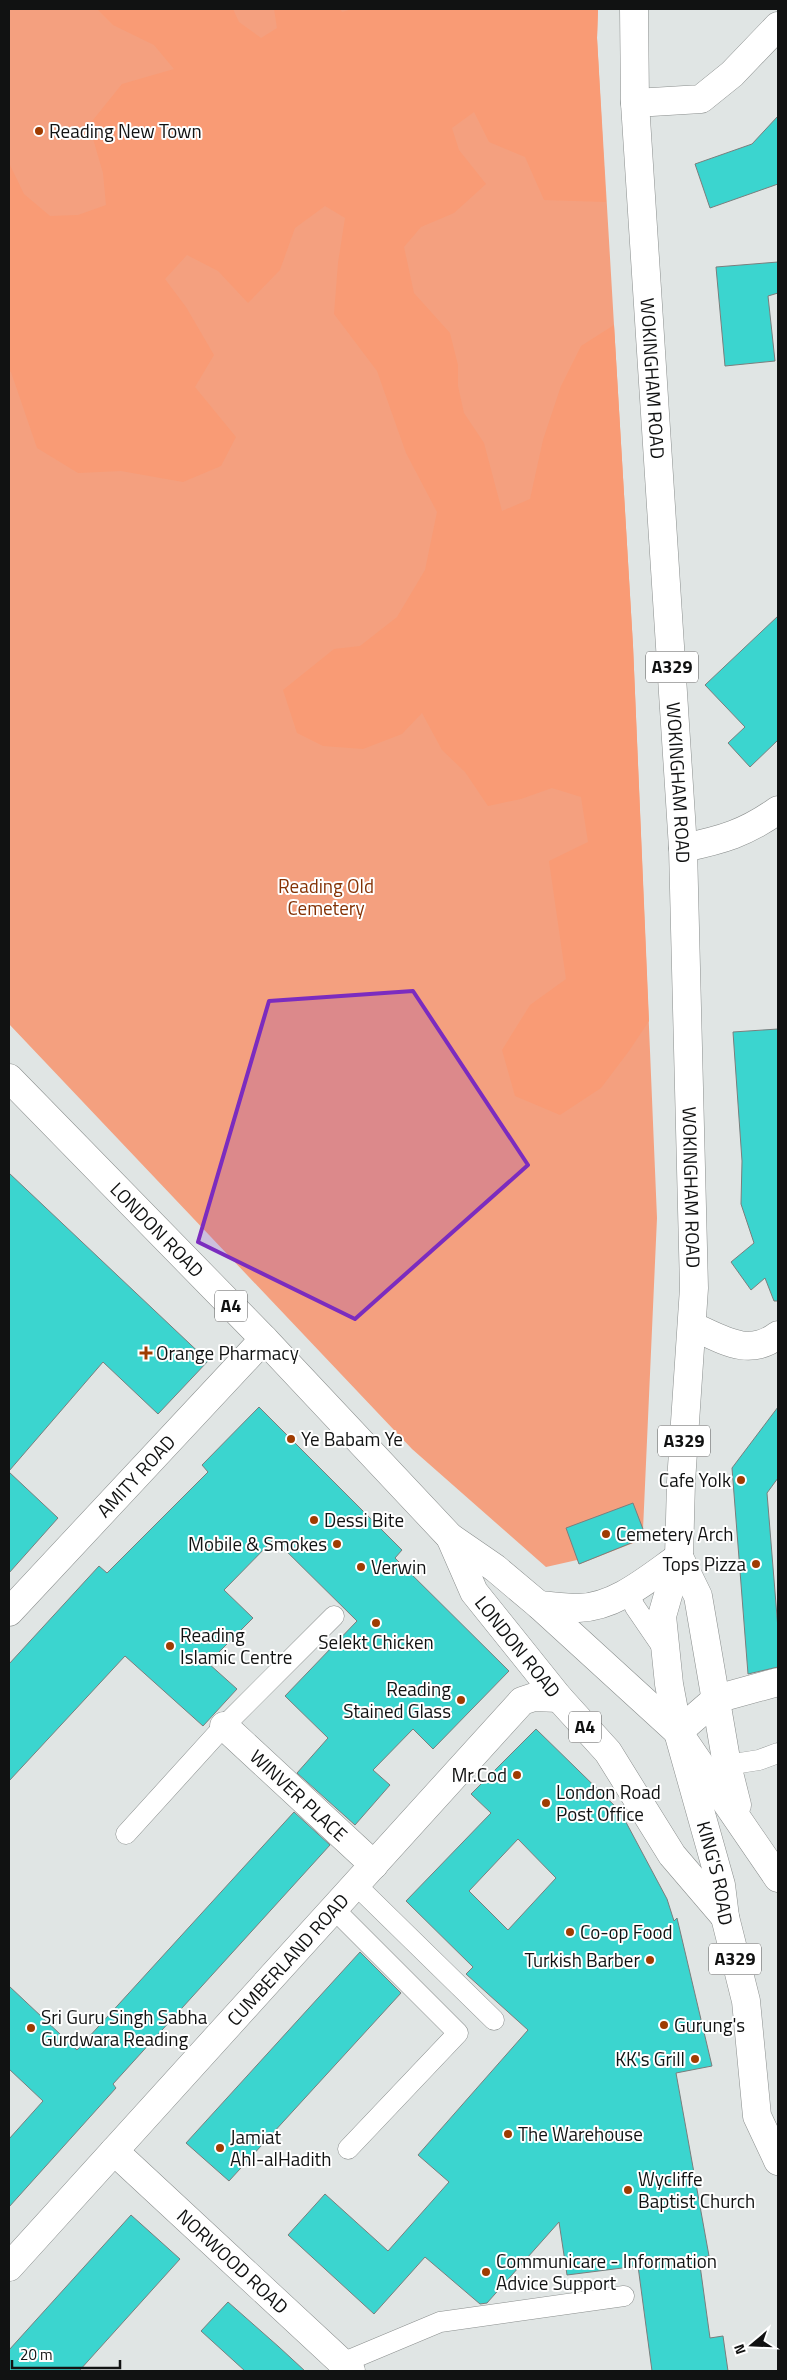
<svg xmlns="http://www.w3.org/2000/svg" width="787" height="2380" viewBox="0 0 787 2380" font-family="'Titillium Web',sans-serif">
  <rect width="100%" height="100%" fill="#e0e5e4"/>
  <path fill="#f4a07f" d="M9 9H598L597 38 633 646 657 1218 643 1530 646 1538 580 1564 577 1560 546 1567 412 1449 9 1024Z"/>
  <path fill="#f99b75" d="M97 9H233L239 22 261 38 277 28 274 9H340L342 12 352 9H598L597 38 606 202 544 200 525 157 489 142 474 112 452 128 459 150 486 184 454 213 421 227 404 247 414 293 450 333 458 365V386L464 413 484 443 502 511 530 499 543 440 561 386 581 346 614 325 633 646 649 1021 629 1051 601 1088 560 1115 515 1096 502 1050 530 1005 566 979 549 861 588 842 581 797 552 788 521 799 488 806 465 772 442 750 422 713 402 734 363 749 323 746 297 733 283 690 334 649 360 646 397 617 425 570 437 512 406 453 377 371 334 314 338 263 345 218 325 206 295 228 280 270 248 303 218 271 187 255 165 279 186 307 214 355 195 387 236 437 221 466 183 482 121 471 78 473 37 448 11 372 9 371V163L24 194 50 216 78 215 106 205 103 173 89 125 122 84 174 69 154 45 113 25Z"/>
  <g fill="#3bd5cf" stroke="#7a7e7d" fill-rule="evenodd">
    <path d="M778 116V184L710 208 695 164 752 144Z"/>
    <path d="M778 262V293L768 296 775 361 725 366 716 267Z"/>
    <path d="M778 616V740L750 767 728 743 745 727 705 685Z"/>
    <path d="M778 1029V1301H774L765 1278 751 1290 731 1262 754 1243 741 1204 742 1161 733 1032Z"/>
    <path d="M9 1173 208 1361 158 1414 103 1362 9 1471Z"/>
    <path d="M259 1407 402 1550 395 1558 509 1671 433 1749 413 1729 373 1770 390 1785 355 1825 297 1773 328 1738 285 1696 357 1621 274 1539 224 1590 253 1618 208 1663 237 1689 203 1726 125 1656 9 1781V1664L99 1566 107 1573 208 1472 202 1465Z"/>
    <path d="M778 1407V1478L767 1493 778 1629V1667L748 1674 732 1468Z"/>
    <path d="M9 1472 58 1518 9 1573Z"/>
    <path d="M633 1503 646 1537 579 1564 566 1528Z"/>
    <path d="M536 1729 620 1811 667 1899 674 1921 677 1918 712 2066 676 2073 709 2256 699 2258 710 2338 723 2336 728 2371H652L638 2266 567 2275 559 2222 487 2303 480 2304 425 2257 374 2314 288 2235 325 2194 388 2251 449 2182 418 2155 528 2030 466 1974 473 1967 406 1901 491 1813 471 1794ZM518 1839 556 1878 508 1930 469 1891Z"/>
    <path d="M294 1812 330 1845 113 2084 116 2088 9 2207V2139L43 2101 9 2069V1986L77 2050Z"/>
    <path d="M360 1952 401 1993 229 2181 186 2143Z"/>
    <path d="M131 2215 180 2259 79 2371H9V2350Z"/>
    <path d="M228 2302 279 2347 305 2371H245L201 2331Z"/>
  </g>
  <g fill="none" stroke-linecap="round" stroke-linejoin="round">
    <g stroke="#8a8e8d" stroke-width="21">
      <g id="service">
        <path d="M628 1592 635 1607 665 1651"/>
        <path d="M727 1765 759 1760 778 1753"/>
        <path d="M126 1834 224 1726 334 1616"/>
        <path d="M356 1885 494 2020"/>
        <path d="M334 1909 458 2033 348 2149"/>
        <path d="M342 2363 440 2322 624 2296"/>
      </g>
    </g>
    <g stroke="#8a8e8d" stroke-width="29">
      <g id="minor">
        <path d="M635 103 701 99 732 74 778 26"/>
        <path d="M683 848C722 840 746 833 778 810"/>
        <path d="M692 1326C722 1339 748 1358 778 1335"/>
        <path id="s1" d="M9 1612 264 1339"/>
        <path id="s2" d="M224 1726 374 1865"/>
        <path d="M678 1732 716 1699 778 1682"/>
        <path id="s3" d="M114 2151 351 2371"/>
        <path id="s4" d="M9 2267 522 1701 534 1697 559 1698"/>
      </g>
    </g>
    <g stroke="#8a8e8d" stroke-width="29">
      <g id="primary">
        <path id="s5" d="M634 9 635 103 683 848 694 1288 681 1482 679 1557 662 1616 669 1684 678 1732 721 1885 725 1917 746 2001 757 2116 778 2161"/>
        <path id="s6" d="M9 1078 264 1339 450 1537 495 1568 539 1605 678 1732 778 1878"/>
        <path id="s7" d="M450 1537 474 1592 559 1698 608 1752 672 1855 725 1917"/>
        <path d="M679 1557 698 1596 727 1765 737 1805"/>
        <path d="M539 1605C552 1606 566 1608 579 1608 616 1607 649 1578 679 1557"/>
      </g>
    </g>
    <use href="#service" stroke="#fff" stroke-width="20"/>
    <use href="#minor" stroke="#fff" stroke-width="28"/>
    <use href="#primary" stroke="#fff" stroke-width="28"/>
  </g>
  <path fill="#7b2cbf" fill-opacity="0.2" stroke="#7b2cbf" stroke-width="4" stroke-linejoin="round" d="M413 991 528 1165 355 1319 198 1242 269 1001Z"/>
  <g fill="#9f3c02" stroke="#fff" stroke-width="2">
    <circle cx="39" cy="131" r="5"/>
    <path d="M143.5 1345.5h5v5h5v5h-5v5h-5v-5h-5v-5h5z"/>
    <circle cx="291" cy="1439" r="5"/>
    <circle cx="741" cy="1480" r="5"/>
    <circle cx="314" cy="1520" r="5"/>
    <circle cx="606" cy="1534" r="5"/>
    <circle cx="337" cy="1544" r="5"/>
    <circle cx="756" cy="1564" r="5"/>
    <circle cx="361" cy="1567" r="5"/>
    <circle cx="376" cy="1623" r="5"/>
    <circle cx="170" cy="1646" r="5"/>
    <circle cx="461" cy="1700" r="5"/>
    <circle cx="517" cy="1775" r="5"/>
    <circle cx="546" cy="1803" r="5"/>
    <circle cx="570" cy="1932" r="5"/>
    <circle cx="650" cy="1960" r="5"/>
    <circle cx="664" cy="2025" r="5"/>
    <circle cx="31" cy="2028" r="5"/>
    <circle cx="695" cy="2059" r="5"/>
    <circle cx="508" cy="2134" r="5"/>
    <circle cx="220" cy="2148" r="5"/>
    <circle cx="628" cy="2190" r="5"/>
    <circle cx="486" cy="2272" r="5"/>
  </g>
  <g text-anchor="middle" stroke-width="4" stroke-linejoin="round" paint-order="stroke">
    <g fill="#fff" stroke="#585959" stroke-width="1">
      <rect x="646" y="651.5" width="52" height="31" rx="4"/>
      <rect x="215" y="1290.5" width="32" height="31" rx="4"/>
      <rect x="658" y="1425.5" width="52" height="31" rx="4"/>
      <rect x="569" y="1711.5" width="32" height="31" rx="4"/>
      <rect x="709" y="1943.5" width="52" height="31" rx="4"/>
    </g>
    <g font-size="18" font-weight="bold" fill="#111212">
      <text x="672" y="673">A329</text>
      <text x="231" y="1312">A4</text>
      <text x="684" y="1447">A329</text>
      <text x="585" y="1733">A4</text>
      <text x="735" y="1965">A329</text>
    </g>
    <g font-size="19" fill="#111212" stroke="#fff" text-anchor="start">
      <text x="49" y="138">Reading New Town</text>
      <text x="156" y="1360">Orange Pharmacy</text>
      <text x="301" y="1446">Ye Babam Ye</text>
      <text x="731" y="1487" text-anchor="end">Cafe Yolk</text>
      <text x="324" y="1527">Dessi Bite</text>
      <text x="616" y="1541">Cemetery Arch</text>
      <text x="327" y="1551" text-anchor="end">Mobile &amp; Smokes</text>
      <text x="746" y="1571" text-anchor="end">Tops Pizza</text>
      <text x="371" y="1574">Verwin</text>
      <text x="180" y="1642">Reading<tspan x="180" dy="22">Islamic Centre</tspan></text>
      <text x="376" y="1649" text-anchor="middle">Selekt Chicken</text>
      <text x="451" y="1696" text-anchor="end">Reading<tspan x="451" dy="22">Stained Glass</tspan></text>
      <text x="507" y="1782" text-anchor="end">Mr.Cod</text>
      <text x="556" y="1799">London Road<tspan x="556" dy="22">Post Office</tspan></text>
      <text x="580" y="1939">Co-op Food</text>
      <text x="640" y="1967" text-anchor="end">Turkish Barber</text>
      <text x="41" y="2024">Sri Guru Singh Sabha<tspan x="41" dy="22">Gurdwara Reading</tspan></text>
      <text x="674" y="2032">Gurung's</text>
      <text x="685" y="2066" text-anchor="end">KK's Grill</text>
      <text x="518" y="2141">The Warehouse</text>
      <text x="230" y="2144">Jamiat<tspan x="230" dy="22">Ahl-alHadith</tspan></text>
      <text x="638" y="2186">Wycliffe<tspan x="638" dy="22">Baptist Church</tspan></text>
      <text x="496" y="2268">Communicare - Information<tspan x="496" dy="22">Advice Support</tspan></text>
    </g>
    <g font-size="19" fill="#111212" stroke="#fff">
      <text dy="7" stroke="none"><textPath href="#s5" startOffset="370">WOKINGHAM ROAD</textPath></text>
      <text dy="7" stroke="none"><textPath href="#s5" startOffset="775">WOKINGHAM ROAD</textPath></text>
      <text dy="7" stroke="none"><textPath href="#s5" startOffset="1180">WOKINGHAM ROAD</textPath></text>
      <text dy="7" stroke="none"><textPath href="#s6" startOffset="212">LONDON ROAD</textPath></text>
      <text dy="7" stroke="none"><textPath href="#s1" startOffset="186">AMITY ROAD</textPath></text>
      <text dy="7" stroke="none"><textPath href="#s7" startOffset="130">LONDON ROAD</textPath></text>
      <text dy="7" stroke="none"><textPath href="#s2" startOffset="102">WINVER PLACE</textPath></text>
      <text dy="7" stroke="none"><textPath href="#s5" startOffset="1875">KING'S ROAD</textPath></text>
      <text dy="7" stroke="none"><textPath href="#s4" startOffset="415">CUMBERLAND ROAD</textPath></text>
      <text dy="7" stroke="none"><textPath href="#s3" startOffset="162">NORWOOD ROAD</textPath></text>
    </g>
    <g font-size="19" fill="#843205" stroke="#fff">
      <text x="326" y="893">Reading Old<tspan x="326" dy="22">Cemetery</tspan></text>
    </g>
  </g>
  <rect width="787" height="2380" fill="none" stroke="#111212" stroke-width="20"/>
  <g transform="translate(752 2345) rotate(251)" stroke="#ffffff" stroke-width="4" paint-order="stroke">
  <path d="M0-4L9 19L0 12L-9 19Z" fill="#111212"/>
  <text y="-8" font-size="14" font-weight="bold" text-anchor="middle" fill="#111212">N</text>
  </g>
  <path d="M12 2360v8h108v-8" fill="none" stroke="#111212" stroke-width="2.5"/>
  <text x="20" y="2360" font-size="15" fill="#111212" stroke="#ffffff" stroke-width="4" paint-order="stroke">20 m</text>
</svg>
